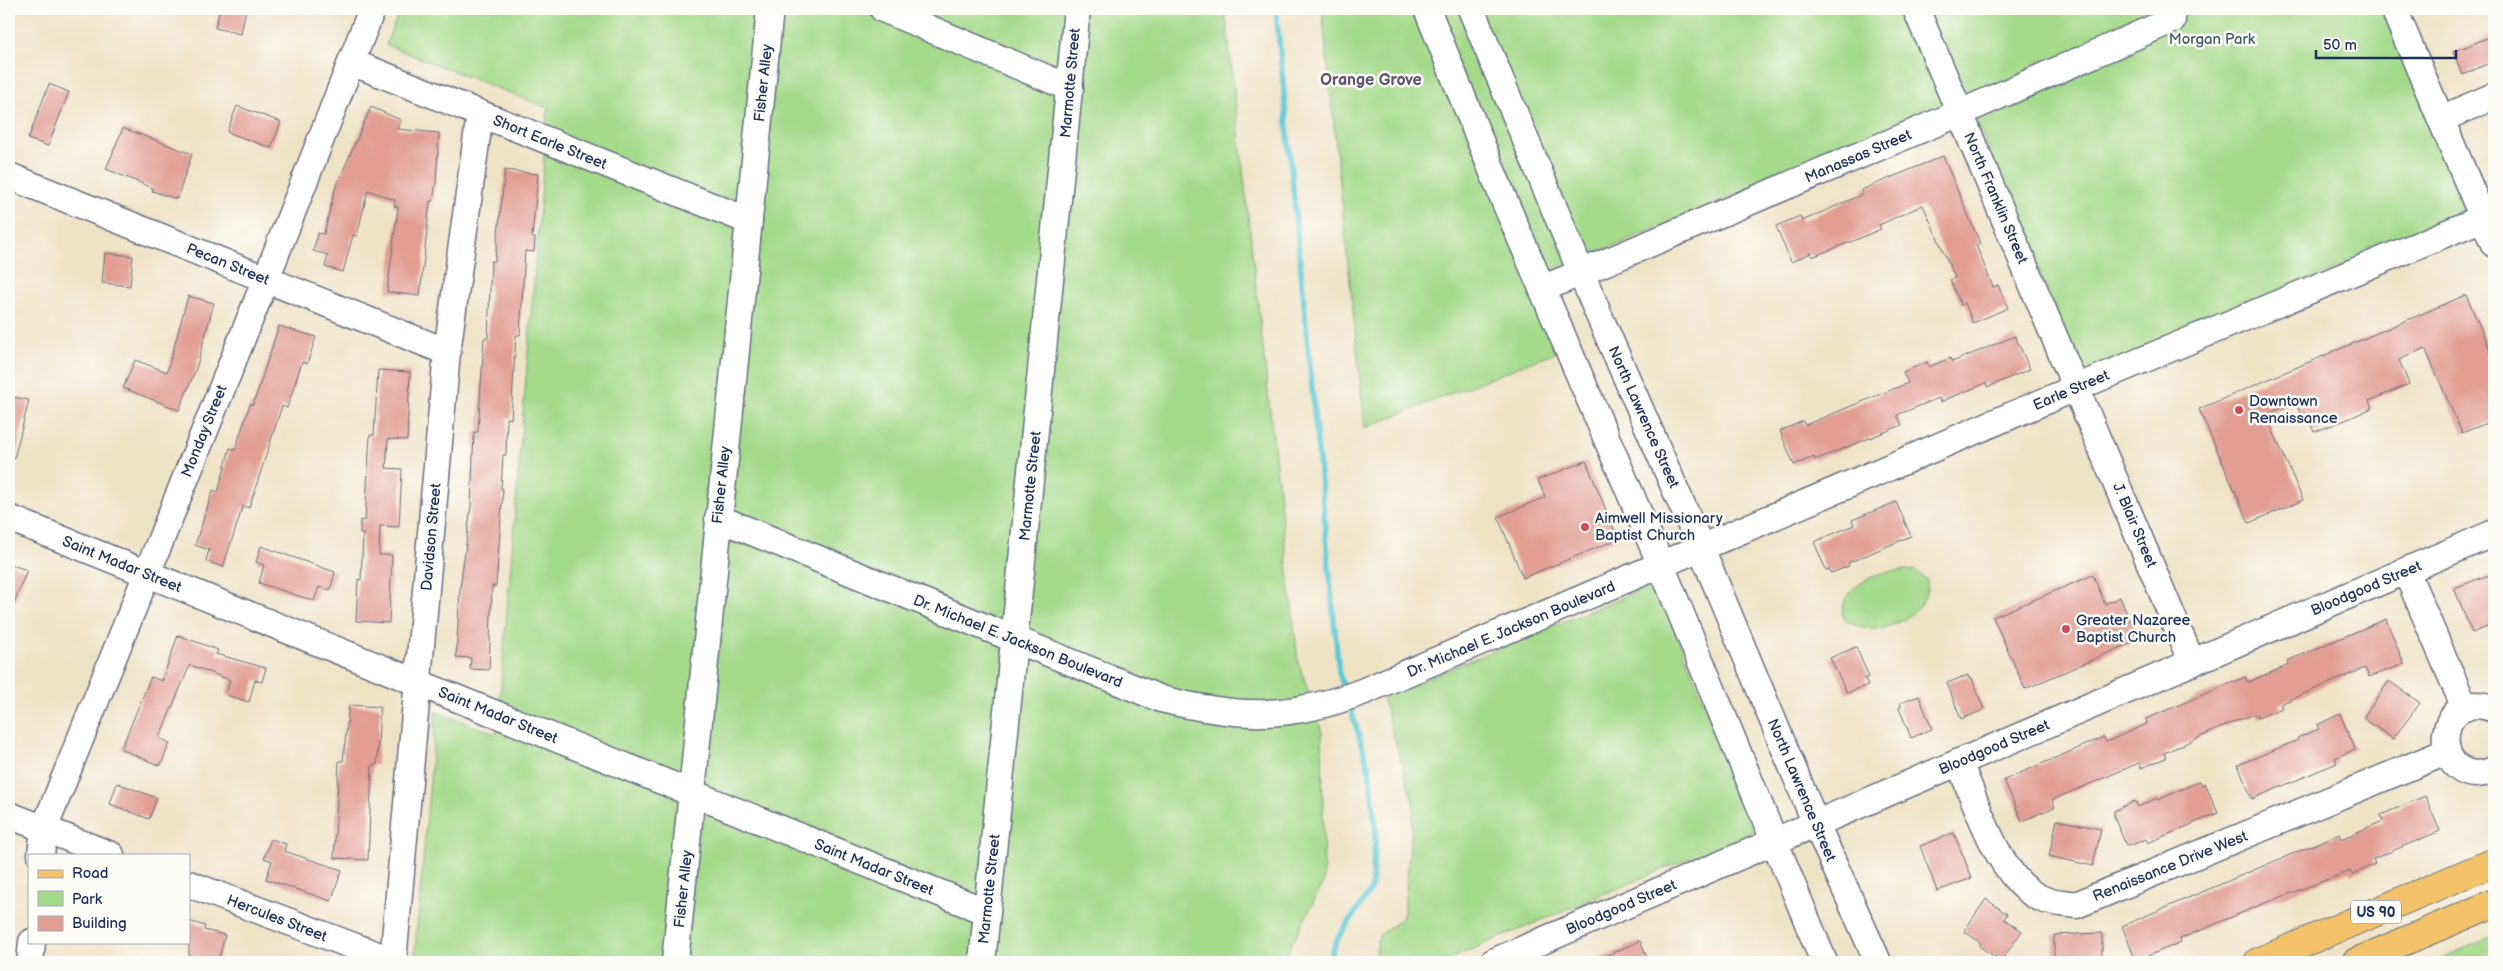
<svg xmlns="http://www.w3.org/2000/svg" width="2503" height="971" viewBox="0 0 2503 971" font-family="'Balsamiq Sans',sans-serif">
  <rect width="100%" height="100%" fill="#fdfcf7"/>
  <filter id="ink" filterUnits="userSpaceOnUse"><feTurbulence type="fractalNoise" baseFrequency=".02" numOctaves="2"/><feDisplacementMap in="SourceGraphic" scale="10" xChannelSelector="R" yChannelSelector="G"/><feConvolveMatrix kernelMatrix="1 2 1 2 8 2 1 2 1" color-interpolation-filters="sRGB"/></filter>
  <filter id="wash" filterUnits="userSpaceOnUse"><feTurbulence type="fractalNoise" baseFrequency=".0096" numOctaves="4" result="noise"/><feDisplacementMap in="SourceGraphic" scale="20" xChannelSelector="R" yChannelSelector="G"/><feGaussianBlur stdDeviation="1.12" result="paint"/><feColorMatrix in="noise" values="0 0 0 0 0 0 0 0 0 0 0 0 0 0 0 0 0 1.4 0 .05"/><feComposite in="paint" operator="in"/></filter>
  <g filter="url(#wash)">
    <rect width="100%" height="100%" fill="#efe3c6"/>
    <g fill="#a5da8b" stroke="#608474">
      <path d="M400 9H1225L1298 661 1322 732 1324 882 1282 962H414L436 712 497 734 548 108 386 45Z"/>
      <path d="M1322 9H2383L2471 212 2083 377 1967 98 1532 280 1561 350 1365 428Z"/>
      <path d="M1903 570 1916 571 1927 580C1931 606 1900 626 1877 629 1872 630 1867 628 1862 627 1842 622 1836 613 1849 595 1860 578 1883 572 1903 570Z"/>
      <path d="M1657 583 1754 831 1442 962H1374L1379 936 1403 917 1414 805 1382 697Z"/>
      <path d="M2494 936V962H2432Z"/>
    </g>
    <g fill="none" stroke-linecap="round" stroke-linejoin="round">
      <g stroke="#5dc8d7" stroke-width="5.5">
        <path d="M1276 9 1339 673 1345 692"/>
        <path d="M1327 962 1338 938 1371 890 1376 831 1369 769 1349 703"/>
      </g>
    </g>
    <g id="blocks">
      <g fill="#e29e93">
        <path d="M220 9H246L241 34 215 28Z"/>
        <path d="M2494 35V61L2463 75 2453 52Z"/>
        <path d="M49 84 69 92 48 146 28 139Z"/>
        <path d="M237 106 281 122 271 148 227 132Z"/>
        <path d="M371 107 401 120 397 129 439 133 436 182 433 201H430L420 296 387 292 398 207 394 206 395 200 368 190 357 236 353 235 343 272 325 267 328 255 313 251 318 233 324 234 335 189Z"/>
        <path d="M123 128 192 154 177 199 152 191 153 188 106 169Z"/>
        <path d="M1943 156 1980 243 1976 245 1993 287 1998 285 2008 308 1973 323 1965 303 1961 305 1950 280 1955 278 1923 205 1879 225 1881 229 1858 239 1812 257 1811 253 1791 262 1776 226 1800 216 1802 221 1863 194 1861 190Z"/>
        <path d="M505 170 538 174 532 237 535 238 534 252 525 251 520 335H516L511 419 507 418 506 455H503L501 489H503L496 586H492L489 670 470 669 471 658 456 657 460 589 471 506 474 432H478L484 338H488L491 261H495Z"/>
        <path d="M105 253 133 256 130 286 102 283Z"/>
        <path d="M2466 295 2494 359V420L2462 433 2425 348 2399 360 2409 384 2369 401 2372 408 2348 419 2314 432 2309 421 2305 423 2295 402 2266 415 2303 500 2249 523 2199 409Z"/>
        <path d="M188 296 214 303 196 369 179 410 123 388 135 360 167 372Z"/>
        <path d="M279 326 316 337 307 364 302 362 287 408 282 406 249 508 243 506 223 567 206 561 209 550 195 545 213 490 218 492 230 448 235 450 250 404 253 405Z"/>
        <path d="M2015 336 2030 369 1988 387 1986 383 1940 402 1939 398 1897 415 1902 425 1815 460 1814 457 1794 465 1780 431 1803 421 1805 425 1908 383 1903 372 1927 362 1929 367 1950 358 1952 362Z"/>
        <path d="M378 370 410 372 407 440 388 439 386 468 402 469 399 527 380 526 379 555H392L389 623 356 621 358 579 361 580 363 534H360V520L365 521 370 435H374Z"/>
        <path d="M9 396 29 400 14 459H9Z"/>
        <path d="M1586 461 1618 539 1523 578 1498 517 1545 497 1538 480Z"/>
        <path d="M1896 502 1911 536 1848 563 1849 566 1831 573 1829 569 1826 570 1814 542 1854 525 1852 520Z"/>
        <path d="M261 546 335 572 330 590 319 587 314 601 259 583 264 565 256 562Z"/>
        <path d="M12 565 27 570 10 613 9 574Z"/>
        <path d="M2093 575 2105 604 2120 597 2138 640 2025 689 1993 617Z"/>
        <path d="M2489 575 2494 588V624L2472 633 2454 588Z"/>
        <path d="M2386 619 2404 664 2369 677 2365 668 2280 704 2282 708 2258 718 2256 714 2236 721 2164 753 2166 758 2141 768 2139 763 2052 800 2055 807 2022 821 2004 780 2104 737 2106 742 2147 724 2146 719 2245 677 2248 682 2289 665 2287 661Z"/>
        <path d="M178 635 218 650 216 654 266 668 262 682 255 680 249 702 226 695 230 680 190 665 159 738 170 743 160 766 121 749 151 677 162 681Z"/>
        <path d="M1856 647 1869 677 1865 679 1868 685 1847 693 1830 658Z"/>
        <path d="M1968 675 1969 679 1972 678 1984 710 1961 719 1947 683Z"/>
        <path d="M2389 681 2420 703 2393 739 2363 718Z"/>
        <path d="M1919 696 1932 729 1911 738 1899 708 1901 707 1900 703Z"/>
        <path d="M349 705 380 707 377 765H372L368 860 334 858 339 761H343Z"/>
        <path d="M2340 714 2355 749 2335 758 2337 763 2252 799 2238 765 2298 740 2297 738 2319 729 2317 725Z"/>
        <path d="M2200 781 2202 785 2205 783 2218 813 2148 843 2146 839 2132 845H2126L2114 817V811L2135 801 2138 807 2157 798 2158 800Z"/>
        <path d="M117 783 157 798 149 819 110 804Z"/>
        <path d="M2425 796 2440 831 2373 859 2375 864 2352 875 2350 871 2260 905 2180 939 2181 942 2136 961 2122 926 2339 834 2341 839 2383 821 2381 815Z"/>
        <path d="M2057 820 2101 829 2093 866 2049 856Z"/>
        <path d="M1954 833 1972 878 1937 891 1920 846Z"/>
        <path d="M271 839 286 844 284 851 342 870 331 901 266 879 272 861 264 858Z"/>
        <path d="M1986 899 2007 914 2004 919 2022 931 2001 961 1979 946 1981 943 1964 931Z"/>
        <path d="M189 921 205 926 204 930 225 935 218 962H197V956L195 962H189Z"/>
        <path d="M2102 933V962H2054V935Z"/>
        <path d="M1640 941 1649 962H1591Z"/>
      </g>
    </g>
  </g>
  <g filter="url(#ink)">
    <use href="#blocks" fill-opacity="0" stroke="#656e82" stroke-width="1"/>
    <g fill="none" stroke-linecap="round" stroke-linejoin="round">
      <g stroke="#656e82" stroke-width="29">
        <g id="minor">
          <path d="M883 9 1070 88"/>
          <path d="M1427 9 1504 200 1661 565 1824 962"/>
          <path d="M1471 9 1598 313 1701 548 1816 824 1878 962"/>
          <path d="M1916 9 2192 663"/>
          <path d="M2394 9 2494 244"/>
          <path d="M351 62 749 221"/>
          <path d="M2441 119 2494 96"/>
          <path d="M9 176 447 352"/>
          <path d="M1542 289 1960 113 2172 20 2167 9"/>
          <path d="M9 518 987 912"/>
          <path d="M718 518 1161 699C1238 718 1287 720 1362 692L2078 387 2483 218"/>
          <path d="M2406 571 2465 708"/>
          <path d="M2494 709C2429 684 2430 795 2494 770"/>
          <path d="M1959 762C1976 802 2001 886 2045 900 2055 903 2066 903 2076 905L2446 752"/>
          <path d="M9 815 111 855"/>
          <path d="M41 855 44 829 266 279 372 9"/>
          <path d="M189 884 393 961"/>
          <path d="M30 962 32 942"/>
          <path d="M393 962 447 352 480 114"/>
          <path d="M675 962 770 9"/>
          <path d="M982 962 1077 9"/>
          <path d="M1493 962 2494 533"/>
        </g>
      </g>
      <g stroke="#656e82" stroke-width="30">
        <g id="major">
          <path d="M2258 962 2494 862"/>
          <path d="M2356 962 2494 903"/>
        </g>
      </g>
      <use href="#minor" stroke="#fff" stroke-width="26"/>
      <use href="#major" stroke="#f3c26a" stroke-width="28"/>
    </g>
  </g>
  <g fill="#d1495b" stroke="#fdfcf7" stroke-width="2">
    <circle cx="2239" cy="410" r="5"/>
    <circle cx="1585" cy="527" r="5"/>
    <circle cx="2066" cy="629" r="5"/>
  </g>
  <g text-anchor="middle" stroke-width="5" stroke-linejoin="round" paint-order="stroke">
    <rect fill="#fdfcf7" stroke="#5f6c8c" stroke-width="1" x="2351" y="900.5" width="50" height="23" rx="4"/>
    <g font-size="14" font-weight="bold" fill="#1b2f5e">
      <text x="2376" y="917">US 90</text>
    </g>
    <g font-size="15" fill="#3e5a69" stroke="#fdfcf7">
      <text x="2212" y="44">Morgan Park</text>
    </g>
    <g font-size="15" fill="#1b2f5e" stroke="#fdfcf7">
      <text transform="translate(763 83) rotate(-84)" y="5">Fisher Alley</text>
      <text transform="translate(1070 83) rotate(-85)" y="5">Marmotte Street</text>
      <text transform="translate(550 142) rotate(22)" y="5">Short Earle Street</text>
      <text transform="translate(1858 156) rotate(-23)" y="5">Manassas Street</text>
      <text transform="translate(1996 198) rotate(67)" y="5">North Franklin Street</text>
      <text transform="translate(228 264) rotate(22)" y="5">Pecan Street</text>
      <text transform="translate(2071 390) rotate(-23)" y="5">Earle Street</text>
      <text transform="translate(1644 417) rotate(66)" y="5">North Lawrence Street</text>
      <text transform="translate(204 431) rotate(-68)" y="5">Monday Street</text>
      <text transform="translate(721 485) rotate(-84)" y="5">Fisher Alley</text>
      <text transform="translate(1030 486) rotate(-84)" y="5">Marmotte Street</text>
      <text transform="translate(2135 525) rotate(67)" y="5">J. Blair Street</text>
      <text transform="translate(431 537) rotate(-85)" y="5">Davidson Street</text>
      <text transform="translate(122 564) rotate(22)" y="5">Saint Madar Street</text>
      <text transform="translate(2366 588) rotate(-23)" y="5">Bloodgood Street</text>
      <text transform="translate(1511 629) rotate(-23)" y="5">Dr. Michael E. Jackson Boulevard</text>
      <text transform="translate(1018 641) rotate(22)" y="5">Dr. Michael E. Jackson Boulevard</text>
      <text transform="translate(498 715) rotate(22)" y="5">Saint Madar Street</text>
      <text transform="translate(1994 747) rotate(-23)" y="5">Bloodgood Street</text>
      <text transform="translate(1802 790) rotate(67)" y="5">North Lawrence Street</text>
      <text transform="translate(2170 866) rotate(-22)" y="5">Renaissance Drive West</text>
      <text transform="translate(874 867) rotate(22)" y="5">Saint Madar Street</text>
      <text transform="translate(683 889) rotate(-84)" y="5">Fisher Alley</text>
      <text transform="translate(989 889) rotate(-84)" y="5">Marmotte Street</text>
      <text transform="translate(1621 907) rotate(-23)" y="5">Bloodgood Street</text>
      <text transform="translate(277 918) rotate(21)" y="5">Hercules Street</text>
    </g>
    <g font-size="15" fill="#1b2f5e" stroke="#fdfcf7" text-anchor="start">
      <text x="2249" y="406">Downtown<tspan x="2249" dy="17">Renaissance</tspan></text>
      <text x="1595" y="523">Aimwell Missionary<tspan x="1595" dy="17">Baptist Church</tspan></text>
      <text x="2076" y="625">Greater Nazaree<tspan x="2076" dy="17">Baptist Church</tspan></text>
    </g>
    <g font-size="16" font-weight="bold" fill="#615671" stroke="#fdfcf7">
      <text x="1371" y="85">Orange Grove</text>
    </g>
  </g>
  <rect width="2503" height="971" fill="none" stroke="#fdfcf7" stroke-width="30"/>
  <rect x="28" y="854" width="162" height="90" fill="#fdfcf7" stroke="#a3aaba"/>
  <rect x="38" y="870" width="25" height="8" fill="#f3c26a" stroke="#a3aaba"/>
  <text x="72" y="878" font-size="15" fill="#1b2f5e">Road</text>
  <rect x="38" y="891" width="25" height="15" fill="#a5da8b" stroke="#a3aaba"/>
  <text x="72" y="904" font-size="15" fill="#1b2f5e">Park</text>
  <rect x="38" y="916" width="25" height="15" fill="#e29e93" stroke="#a3aaba"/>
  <text x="72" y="928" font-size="15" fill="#1b2f5e">Building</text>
  <path d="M2316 50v8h140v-8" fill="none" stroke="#1b2f5e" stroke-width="2.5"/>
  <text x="2323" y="50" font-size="15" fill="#1b2f5e" stroke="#fdfcf7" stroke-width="4" paint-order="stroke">50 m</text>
</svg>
